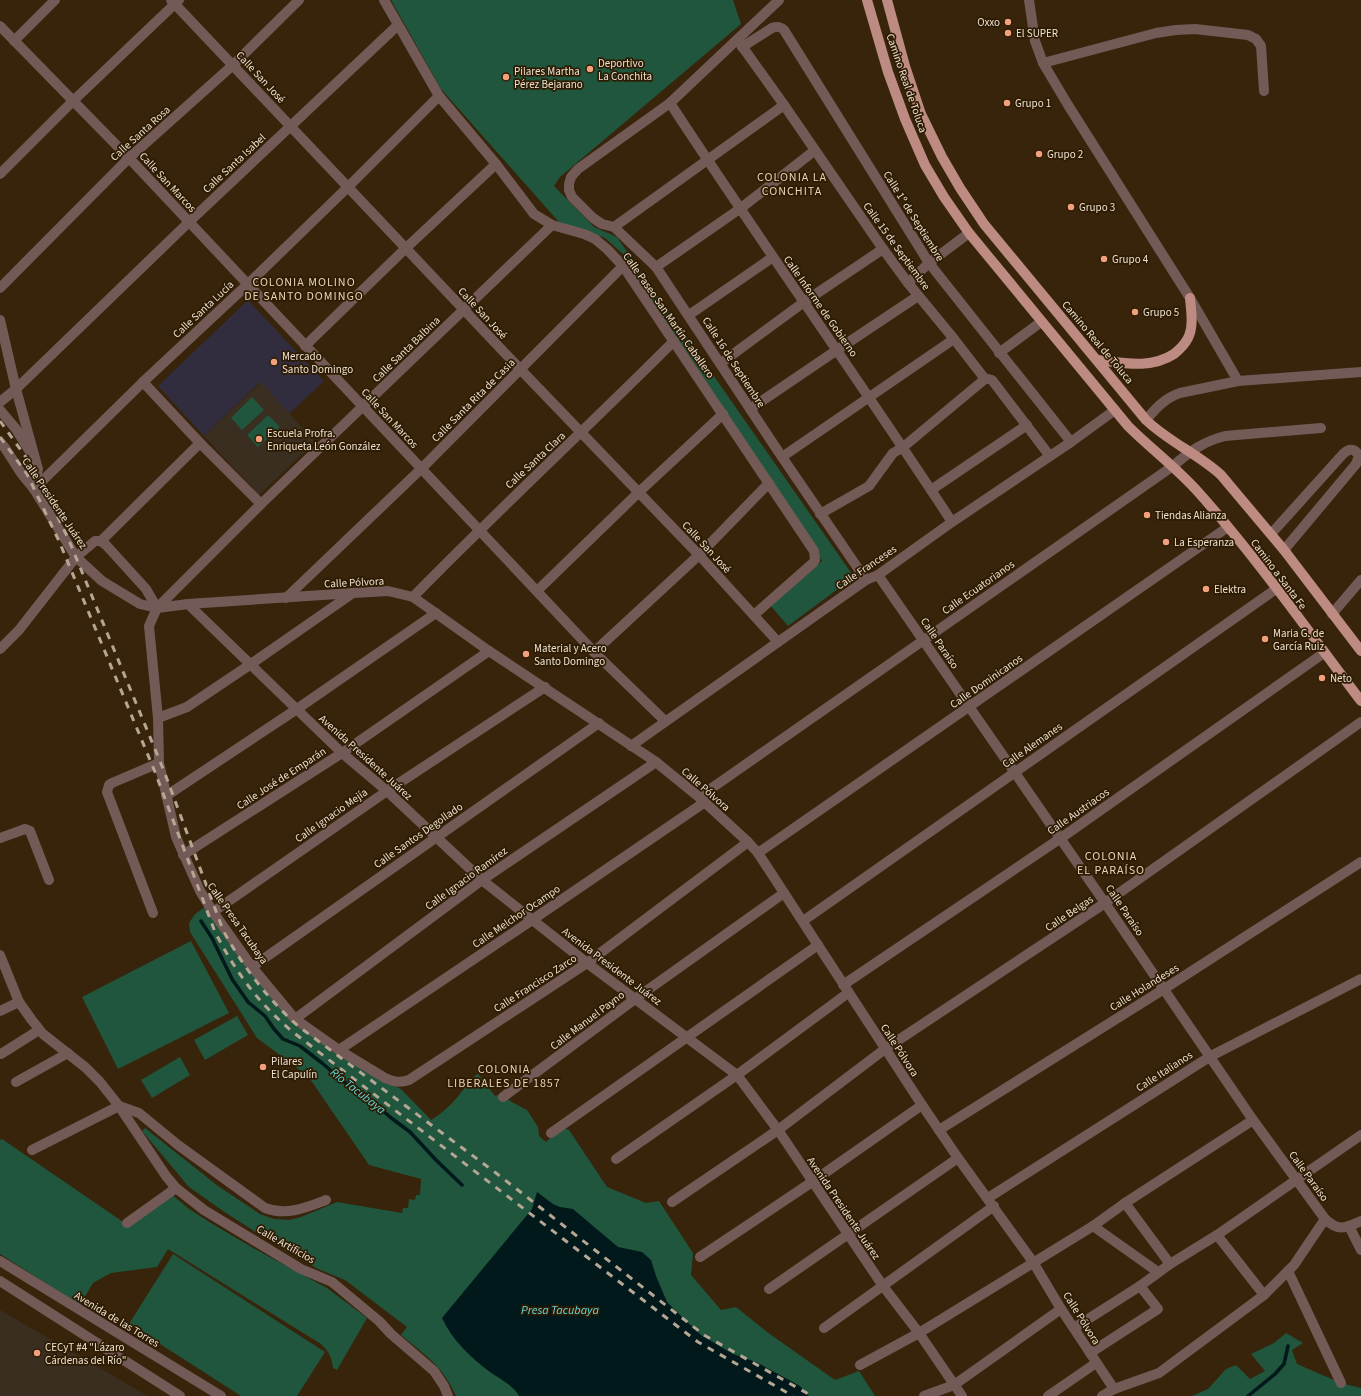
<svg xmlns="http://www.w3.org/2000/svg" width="1361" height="1396" viewBox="0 0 1361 1396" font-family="'Source Sans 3',sans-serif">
  <rect width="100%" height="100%" fill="#37240b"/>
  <path fill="#322d3e" d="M248 300 324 381 289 414 260 382 204 436 158 386Z"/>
  <g fill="#392e1f">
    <path d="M261 382 315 442 259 495 204 436Z"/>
    <path d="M0 1310 148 1396H0Z"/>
  </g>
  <g fill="#20563d">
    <path d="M391 0H733L741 24 560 177 554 186 594 227 617 237 854 577 788 626 771 606 822 561 692 360 620 259 634 264 605 238 559 222 441 89Z"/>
    <path d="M252 397 264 410 242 430 231 418Z"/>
    <path d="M268 415 280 427 258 447 247 435Z"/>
    <path d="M205 907 292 1021 402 1090 431 1120C444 1112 454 1102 463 1090 469 1084 471 1078 478 1074L495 1096 503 1093 510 1101 527 1110 538 1127 539 1136 546 1142 562 1127 569 1130 607 1187 646 1203 659 1201 693 1253 691 1275 721 1310 736 1307 767 1332 835 1380 859 1371 875 1396H456C443 1366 425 1355 401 1335L407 1327 345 1280 318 1269 265 1238 223 1211 189 1187 142 1131 145 1128 218 1186 260 1214 274 1219 289 1220 301 1217 337 1202 402 1213 403 1208H408L409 1199 415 1200 416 1195H420L421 1179 369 1165 308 1076 257 1038 190 932 189 923 195 914Z"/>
    <path d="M191 941 229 1013 118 1069 82 997Z"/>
    <path d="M237 1016 248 1035 205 1060 194 1040Z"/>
    <path d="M180 1057 190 1075 152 1098 141 1080Z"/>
    <path d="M2 1139 126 1224 170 1193 189 1209 211 1223 253 1248 327 1288 367 1318 337 1370 333 1368C332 1357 329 1352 321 1344L168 1249 157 1267 111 1273 93 1283 80 1305 0 1254V1140Z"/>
    <path d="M173 1254 325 1352 297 1396H241L129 1324Z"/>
    <path d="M1286 1333 1303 1343 1292 1350 1297 1364 1341 1383 1361 1388V1396H1192L1208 1389 1226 1369 1236 1365 1250 1379 1265 1371 1251 1354 1274 1343Z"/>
  </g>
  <path fill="#02191b" d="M537 1192 553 1204 560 1207 573 1209 618 1247 642 1252 651 1260 656 1276 667 1302 685 1320 701 1335 733 1354 756 1362 800 1386 809 1396H519C513 1385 500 1379 490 1372 471 1358 452 1340 442 1318L532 1209Z"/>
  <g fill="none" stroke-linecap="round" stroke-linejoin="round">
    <g stroke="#02191b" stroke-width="3.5">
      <path d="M201 921 212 938 232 979 248 1002 265 1016 274 1029 283 1039 300 1046 322 1063 344 1082 367 1097 390 1117 410 1132 436 1160 462 1185"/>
      <path d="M1248 1396 1275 1374 1284 1364 1288 1346"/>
    </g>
    <g stroke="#735a56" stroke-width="10">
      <path d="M171 0 520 369 699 555 778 642"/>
      <path d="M384 0 439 96 496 164 534 214 552 225 584 234 595 239 607 249 623 266 814 551 815 560 813 563 754 615"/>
      <path d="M779 0 670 103 578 169 571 177 569 184V190L572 197 593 218 602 224 614 227 656 267 782 457 866 580"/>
      <path d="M1029 0 1035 41 1043 63 1068 105 1190 298 1238 381"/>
      <path d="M0 26 129 158 594 652 665 721"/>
      <path d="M14 41 55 0"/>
      <path d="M739 42 784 105 883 249 908 283 954 339 985 379"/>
      <path d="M742 47 772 28C777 26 780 26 784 30L929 263 1071 442"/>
      <path d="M1043 63 1156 33 1176 30 1195 29 1248 35 1256 39 1261 46 1264 91"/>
      <path d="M670 103C762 244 860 381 952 522"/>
      <path d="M0 174 73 101 179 0"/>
      <path d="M552 225 261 504 157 608 149 626 158 718 159 763 176 837 200 891 213 912 252 967 295 1019 339 1050 385 1078C394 1082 400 1083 409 1080L587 963 748 842"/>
      <path d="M614 227 784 105"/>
      <path d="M656 267 741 208 814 151"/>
      <path d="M908 283 929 263 969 233"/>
      <path d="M0 288 129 158 233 65 299 0"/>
      <path d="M689 315 773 257"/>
      <path d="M0 320 16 389 38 469 34 489"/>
      <path d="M305 346 406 248 496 164"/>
      <path d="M999 353 1041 322"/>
      <path d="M721 363 804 302 883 249"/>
      <path d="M985 379H988L992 380 1049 455"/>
      <path d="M143 382 200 443 261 504"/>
      <path d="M0 402 16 389 189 222 398 25"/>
      <path d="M750 409 837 350 918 296"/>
      <path d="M0 410 16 429 29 450"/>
      <path d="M1146 420C1156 408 1165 398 1180 393L1238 381 1361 372"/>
      <path d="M0 442 5 448 21 473 34 489 76 557 102 581 140 604 157 608 188 604 353 593 388 591 413 597 489 651 656 762 699 797 748 842 758 853 922 1105 958 1158 1033 1262 1061 1309 1114 1389"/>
      <path d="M782 457 954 339"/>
      <path d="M34 489 143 382 248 284 348 187 439 96"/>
      <path d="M931 490 1027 425"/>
      <path d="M820 514 869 486 893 453 902 448 985 379"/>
      <path d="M1271 534 1343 454C1349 448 1355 448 1359 456L1356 464 1284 550"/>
      <path d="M101 541 200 443"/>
      <path d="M878 575 1105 903 1253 1120 1325 1219C1339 1232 1345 1228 1361 1221"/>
      <path d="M537 591 639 492 723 414"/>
      <path d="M413 597C498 510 588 427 674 341"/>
      <path d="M286 598 421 469 623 266"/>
      <path d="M188 604 342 753 387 791 482 880 587 963 737 1075 778 1130 883 1286 919 1333 962 1396"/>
      <path d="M1332 614 1361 580"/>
      <path d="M0 649 19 630 76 557 95 541H101L106 545 146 589 157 608"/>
      <path d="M594 652 699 555 769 483"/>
      <path d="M158 718 187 707 251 664 353 593"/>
      <path d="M631 746 866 580 878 575 952 522 1071 442 1115 410"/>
      <path d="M166 796 297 709 436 613"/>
      <path d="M699 797 1173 466C1189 452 1204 441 1225 436L1321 428"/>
      <path d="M0 838 25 829 30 831 49 880"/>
      <path d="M758 853 1228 527"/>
      <path d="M183 855 342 753 489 651"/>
      <path d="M213 912 387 791 545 687"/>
      <path d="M153 913 107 792 109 785 112 783 159 763"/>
      <path d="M803 921 1276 589"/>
      <path d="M0 955 19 1002 31 1019 43 1034 85 1067 100 1082 119 1106 166 1176 176 1188 204 1210 301 1269 332 1282 379 1321 391 1334 434 1371 444 1386 448 1396"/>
      <path d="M252 967 599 723"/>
      <path d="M843 985 1061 838 1324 653"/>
      <path d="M0 1011 19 1002"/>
      <path d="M295 1019 482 880 656 762"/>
      <path d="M339 1050 532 920 705 802"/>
      <path d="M1 1054 39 1030"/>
      <path d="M16 1082 68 1053"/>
      <path d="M503 1097 635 999 784 893"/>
      <path d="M939 1130 1164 989 1361 862"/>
      <path d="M551 1133 818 945"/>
      <path d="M32 1150 119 1106 139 1113 178 1145 265 1208C286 1216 305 1208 326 1200"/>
      <path d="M616 1159 737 1075 848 993"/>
      <path d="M988 1198 1211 1056 1361 979"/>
      <path d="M672 1202 778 1130 885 1049 1105 903 1361 722"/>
      <path d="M1125 1203 1170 1264"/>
      <path d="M127 1223 176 1188"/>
      <path d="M1093 1226 1158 1272"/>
      <path d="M1349 1226 1361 1250"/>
      <path d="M1217 1235 1264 1295"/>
      <path d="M700 1257 812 1182 922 1105"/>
      <path d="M0 1261 221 1396"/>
      <path d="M1288 1271 1341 1383"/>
      <path d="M0 1281 180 1396"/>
      <path d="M769 1289 958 1158"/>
      <path d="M824 1328 994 1206"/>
      <path d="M1074 1328 1140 1286 1170 1264 1217 1235 1361 1135"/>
      <path d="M1090 1353 1158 1309 1140 1286"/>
      <path d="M860 1365 919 1333 1093 1226 1125 1203 1253 1120"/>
      <path d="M924 1396 954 1385 1061 1309"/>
      <path d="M1048 1396 1096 1363"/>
      <path d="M1102 1396 1114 1389 1159 1373 1264 1295 1294 1265 1325 1219"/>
    </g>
    <g stroke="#be8b82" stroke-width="10">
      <path d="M867 0 888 72 905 119 925 165 944 197 969 233 1128 426C1151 449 1177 468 1199 493 1257 558 1308 631 1361 701"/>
      <path d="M887 0 905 66 921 114 942 157 960 188 984 224 1146 420C1169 442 1198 454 1221 475L1284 550 1361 651"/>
      <path d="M1098 360C1124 363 1151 369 1174 354 1179 350 1185 344 1188 338 1194 326 1191 310 1190 298"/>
    </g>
    <g stroke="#b6a795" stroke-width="3" stroke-dasharray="7 7" stroke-linecap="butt">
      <path d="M0 421 33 467 68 538 164 771 223 930C243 967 267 998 298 1026L496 1173 704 1335 812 1396"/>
      <path d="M0 437 27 474 59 541 155 772 215 932C237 974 258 1003 294 1033L698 1342 793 1396"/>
    </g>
  </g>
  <g fill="#f2a17e" stroke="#2d1b02" stroke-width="1.5">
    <circle cx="1008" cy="22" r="4"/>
    <circle cx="1008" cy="33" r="4"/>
    <circle cx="590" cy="69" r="4"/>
    <circle cx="506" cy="77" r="4"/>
    <circle cx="1007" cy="103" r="4"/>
    <circle cx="1039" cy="154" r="4"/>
    <circle cx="1071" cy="207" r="4"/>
    <circle cx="1104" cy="259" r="4"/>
    <circle cx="1135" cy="312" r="4"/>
    <circle cx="274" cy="362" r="4"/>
    <circle cx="259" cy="439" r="4"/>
    <circle cx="1147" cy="515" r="4"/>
    <circle cx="1166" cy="542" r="4"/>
    <circle cx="1206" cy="589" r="4"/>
    <circle cx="1265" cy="639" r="4"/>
    <circle cx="526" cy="654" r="4"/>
    <circle cx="1322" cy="678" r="4"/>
    <circle cx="263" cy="1067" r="4"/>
    <circle cx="37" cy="1353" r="4"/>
  </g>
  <g text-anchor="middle" stroke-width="3.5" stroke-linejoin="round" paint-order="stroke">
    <g font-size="11" fill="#ede0d2" stroke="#2d1b02" text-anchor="start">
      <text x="1000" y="26" text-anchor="end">Oxxo</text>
      <text x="1016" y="37">El SUPER</text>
      <text x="598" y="67">Deportivo<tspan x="598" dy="13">La Conchita</tspan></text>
      <text x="514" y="75">Pilares Martha<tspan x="514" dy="13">Pérez Bejarano</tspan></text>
      <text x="1015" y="107">Grupo 1</text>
      <text x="1047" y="158">Grupo 2</text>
      <text x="1079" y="211">Grupo 3</text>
      <text x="1112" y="263">Grupo 4</text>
      <text x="1143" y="316">Grupo 5</text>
      <text x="282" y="360">Mercado<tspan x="282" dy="13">Santo Domingo</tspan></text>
      <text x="267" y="437">Escuela Profra.<tspan x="267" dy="13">Enriqueta León González</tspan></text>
      <text x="1155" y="519">Tiendas Alianza</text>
      <text x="1174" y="546">La Esperanza</text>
      <text x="1214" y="593">Elektra</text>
      <text x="1273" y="637">Maria G. de<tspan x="1273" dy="13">García Ruiz</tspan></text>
      <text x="534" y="652">Material y Acero<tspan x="534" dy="13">Santo Domingo</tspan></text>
      <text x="1330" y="682">Neto</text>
      <text x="271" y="1065">Pilares<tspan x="271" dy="13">El Capulín</tspan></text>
      <text x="45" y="1351">CECyT #4 "Lázaro<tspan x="45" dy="13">Cárdenas del Río"</tspan></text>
    </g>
    <g font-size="11" fill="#ede0d2" stroke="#2d1b02">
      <text transform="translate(261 77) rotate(47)" y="4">Calle San José</text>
      <text transform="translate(907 83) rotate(71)" y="4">Camino Real de Toluca</text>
      <text transform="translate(140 133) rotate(-42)" y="4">Calle Santa Rosa</text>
      <text transform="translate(234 163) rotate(-43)" y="4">Calle Santa Isabel</text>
      <text transform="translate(168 182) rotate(47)" y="4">Calle San Marcos</text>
      <text transform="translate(914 216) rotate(58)" y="4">Calle 1º de Septiembre</text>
      <text transform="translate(897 246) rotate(54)" y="4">Calle 15 de Septiembre</text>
      <text transform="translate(821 306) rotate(55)" y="4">Calle Informe de Gobierno</text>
      <text transform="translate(203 309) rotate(-43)" y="4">Calle Santa Lucía</text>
      <text transform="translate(483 313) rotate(47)" y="4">Calle San José</text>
      <text transform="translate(669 315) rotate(55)" y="4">Calle Paseo San Martín Caballero</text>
      <text transform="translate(1098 342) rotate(50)" y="4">Camino Real de Toluca</text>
      <text transform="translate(406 349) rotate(-44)" y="4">Calle Santa Balbina</text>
      <text transform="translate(734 362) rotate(57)" y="4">Calle 16 de Septiembre</text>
      <text transform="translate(473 400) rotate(-45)" y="4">Calle Santa Rita de Casia</text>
      <text transform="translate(390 418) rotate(47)" y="4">Calle San Marcos</text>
      <text transform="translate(535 460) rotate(-43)" y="4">Calle Santa Clara</text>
      <text transform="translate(55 503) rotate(56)" y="4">Calle Presidente Juárez</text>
      <text transform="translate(707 547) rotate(47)" y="4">Calle San José</text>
      <text transform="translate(866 567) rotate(-34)" y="4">Calle Franceses</text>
      <text transform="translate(1279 574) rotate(53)" y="4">Camino a Santa Fe</text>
      <text transform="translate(354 582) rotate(-3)" y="4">Calle Pólvora</text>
      <text transform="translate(978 587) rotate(-35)" y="4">Calle Ecuatorianos</text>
      <text transform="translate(940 643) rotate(56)" y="4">Calle Paraíso</text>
      <text transform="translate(986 681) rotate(-35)" y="4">Calle Dominicanos</text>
      <text transform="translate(1032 745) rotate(-35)" y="4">Calle Alemanes</text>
      <text transform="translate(366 757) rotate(42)" y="4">Avenida Presidente Juárez</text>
      <text transform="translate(281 778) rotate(-33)" y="4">Calle José de Emparán</text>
      <text transform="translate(706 789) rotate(41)" y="4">Calle Pólvora</text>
      <text transform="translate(1078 811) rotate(-35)" y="4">Calle Austriacos</text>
      <text transform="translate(331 815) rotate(-35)" y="4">Calle Ignacio Mejía</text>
      <text transform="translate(418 835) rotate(-35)" y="4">Calle Santos Degollado</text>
      <text transform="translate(466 878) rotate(-36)" y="4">Calle Ignacio Ramírez</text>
      <text transform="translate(1125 910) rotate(56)" y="4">Calle Paraíso</text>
      <text transform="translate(1069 913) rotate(-34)" y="4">Calle Belgas</text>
      <text transform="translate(516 916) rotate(-34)" y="4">Calle Melchor Ocampo</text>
      <text transform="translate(238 923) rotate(55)" y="4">Calle Presa Tacubaya</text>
      <text transform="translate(612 966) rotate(37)" y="4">Avenida Presidente Juárez</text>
      <text transform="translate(535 983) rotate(-33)" y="4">Calle Francisco Zarco</text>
      <text transform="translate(1144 987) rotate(-32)" y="4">Calle Holandeses</text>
      <text transform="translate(587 1020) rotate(-37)" y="4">Calle Manuel Payno</text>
      <text transform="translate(900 1050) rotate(57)" y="4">Calle Pólvora</text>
      <text transform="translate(1164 1071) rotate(-33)" y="4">Calle Italianos</text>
      <text transform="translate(1309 1176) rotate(54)" y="4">Calle Paraíso</text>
      <text transform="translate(844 1208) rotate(56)" y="4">Avenida Presidente Juárez</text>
      <text transform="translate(286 1244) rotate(30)" y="4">Calle Artificios</text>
      <text transform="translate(1082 1318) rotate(58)" y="4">Calle Pólvora</text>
      <text transform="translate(117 1319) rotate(31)" y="4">Avenida de las Torres</text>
    </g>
    <g font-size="12" letter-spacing="1" fill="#ebd2b5" stroke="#2d1b02">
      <text x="792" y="181">COLONIA LA<tspan x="792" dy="14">CONCHITA</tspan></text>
      <text x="304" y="286">COLONIA MOLINO<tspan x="304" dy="14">DE SANTO DOMINGO</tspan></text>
      <text x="1111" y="860">COLONIA<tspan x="1111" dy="14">EL PARAÍSO</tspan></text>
      <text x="504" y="1073">COLONIA<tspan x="504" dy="14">LIBERALES DE 1857</tspan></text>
    </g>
    <g font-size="12" font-style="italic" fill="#62d7dd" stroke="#2d1b02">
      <text transform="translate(358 1091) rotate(38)" y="4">Río Tacubaya</text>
      <text x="560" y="1314">Presa Tacubaya</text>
    </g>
  </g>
</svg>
